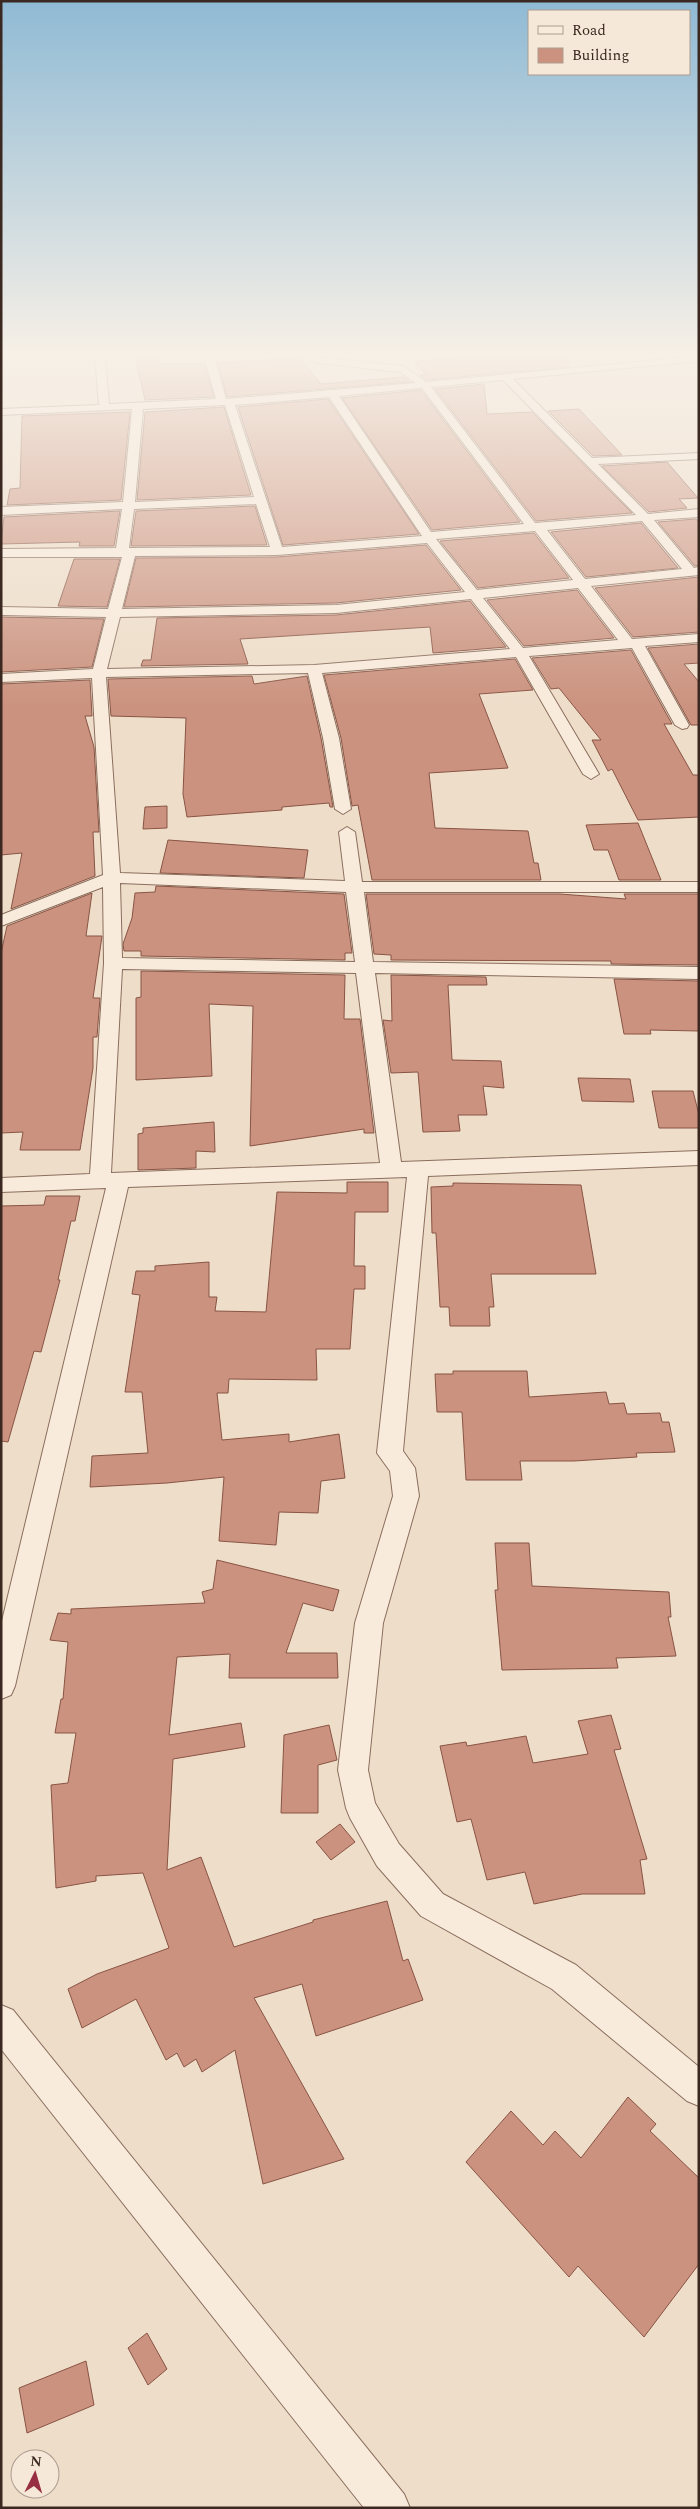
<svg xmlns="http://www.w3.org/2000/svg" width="700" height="2509" viewBox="0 0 700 2509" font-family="Spectral,serif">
  <rect width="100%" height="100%" fill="#eeddc9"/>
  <g fill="#cb927f" stroke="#895444">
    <path d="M135 356H157L159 364H204L214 397 145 400Z"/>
    <path d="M470 356H568V367L427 380 420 375H427L414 362Z"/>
    <path d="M300 358 321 384 403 377 410 382 227 397 218 363Z"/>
    <path d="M484 384 487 414 532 412 632 513 536 521 435 389Z"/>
    <path d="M421 390 520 522 432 530 342 398Z"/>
    <path d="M328 399 419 534 283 545 238 407Z"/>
    <path d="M224 407 251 495 137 500 145 412Z"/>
    <path d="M579 409 622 455 593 456 548 411Z"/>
    <path d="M130 412 121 500 7 505 10 489 20 488 22 416Z"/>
    <path d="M667 462 698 498 679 499 687 508 649 512 602 466Z"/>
    <path d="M255 506 267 545 131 546 136 511Z"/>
    <path d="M120 511 114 546H79L80 542 1 544 4 517Z"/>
    <path d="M696 519 699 522V565L695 566 658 522Z"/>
    <path d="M641 523 678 568 586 577 551 532Z"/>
    <path d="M534 533 569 578 478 588 440 541Z"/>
    <path d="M426 545 461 590 336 603 124 607 136 558 277 557Z"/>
    <path d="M74 559H120L107 607 58 606Z"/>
    <path d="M699 577V632L633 637 595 588Z"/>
    <path d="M577 590 614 638 524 646 487 600Z"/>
    <path d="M470 601 506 647 433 653 430 627 240 639 248 664 141 666 143 660H151L157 618 336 615Z"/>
    <path d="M1 617 104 619 92 667 1 672Z"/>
    <path d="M699 644V663L684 664 699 682V725H691L648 648Z"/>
    <path d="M631 650 672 724H664L693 775H699V817L638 820 612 769 608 771 592 740H601L559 688 551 689 532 658Z"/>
    <path d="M515 659 533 690 479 694 508 768 429 773 435 828 528 831 534 863H538L541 880H372L358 805 352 806 341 738 324 675Z"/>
    <path d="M252 676 254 684 307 676 321 738 333 807H330L329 803 282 807V810L187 817 183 794 186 718 111 716 108 679Z"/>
    <path d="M90 680 92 716H85L94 747 99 832H93L95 876 11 909 22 853 1 855V684Z"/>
    <path d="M167 806V828L143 829 145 807Z"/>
    <path d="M638 823 661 880H619L608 850H594L586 825Z"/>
    <path d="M168 840 308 850 304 878 160 873Z"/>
    <path d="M156 886 344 894 352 953H345V960L141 956V951H124L123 944 132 918 135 893 155 892Z"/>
    <path d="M92 893 86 936H102L93 998H100L97 1037H93V1068L80 1150H20L23 1132 1 1133V953L7 926Z"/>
    <path d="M366 894H560L626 899 624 894H699V965L611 964V961L391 960V955L374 954Z"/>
    <path d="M141 971 345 975 344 1019H360L374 1133H364V1129L250 1146 253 1006 209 1004 212 1076 136 1080V998L141 997Z"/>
    <path d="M391 975 486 977 487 985H448L452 1060 501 1061 504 1088 483 1086 487 1115H458L460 1131 423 1132 418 1072 391 1073 383 1020 392 1021Z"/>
    <path d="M614 979 699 981V1031L650 1030 651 1034H624Z"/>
    <path d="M578 1078 630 1079 634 1102 582 1101Z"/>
    <path d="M652 1091H693L699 1115V1128H659Z"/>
    <path d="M214 1122 215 1152 196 1151V1168L138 1170V1134L143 1133V1128Z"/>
    <path d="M347 1182H388V1212H355L354 1266H365V1289H354L350 1349H316L317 1380 229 1379 228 1393H217L222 1440 289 1434V1442L339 1434 345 1478 321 1481 318 1513 279 1512 276 1545 219 1541 224 1477 167 1483 90 1487 92 1456 148 1453 142 1392H125L140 1295 132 1294 136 1271H155V1266L209 1262V1297H217L215 1311 266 1312 277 1192 347 1193Z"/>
    <path d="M453 1183 581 1185 596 1274H491L494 1307H489L490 1326H450L449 1307H440L436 1233H432L431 1187 453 1186Z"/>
    <path d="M46 1196H80L75 1221H71L58 1280H60L41 1352 34 1351 8 1442 1 1441V1206L44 1205Z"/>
    <path d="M453 1371H527L529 1397 606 1392 609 1404 624 1403 627 1414 660 1413 662 1422H669L675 1452 636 1453 637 1457 574 1461H520L522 1480H466L462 1412H437L435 1374H453Z"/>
    <path d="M495 1543H529L532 1586 669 1592 671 1617H668L676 1656 616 1658 618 1668 502 1670 495 1590H498Z"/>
    <path d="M217 1560 339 1590 333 1611 303 1603 286 1653H337L338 1678H229L230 1654 177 1657 169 1735 241 1723 245 1747 173 1759 167 1870 201 1857 234 1947 313 1922V1920L387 1901 403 1961 408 1959 423 2000 316 2036 302 1984 254 1998 344 2159 263 2184 235 2050 202 2072 196 2059 184 2067 177 2053 166 2060 136 1999 82 2028 68 1989 97 1974 169 1948 143 1873 96 1876V1881L56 1888 51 1785 68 1783 76 1733H55L61 1699H63L68 1642 50 1640 58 1613 71 1614V1609L205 1603 202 1592 213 1589Z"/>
    <path d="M611 1715 621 1749 614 1750 647 1859 640 1860 645 1894H582L534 1904 525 1872 487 1880 471 1819 457 1822 440 1746 466 1742 467 1746 526 1736 533 1763 588 1754 578 1721Z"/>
    <path d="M329 1725 337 1760 318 1765V1813H281L284 1735Z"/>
    <path d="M340 1824 355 1842 331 1860 316 1842Z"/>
    <path d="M628 2097 656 2124 650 2131 699 2178V2264L644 2337 578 2266 569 2277 466 2162 511 2111 543 2145 555 2131 581 2158Z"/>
    <path d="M147 2333 167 2369 148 2385 128 2348Z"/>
    <path d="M86 2361 94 2405 27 2433 19 2388Z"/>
  </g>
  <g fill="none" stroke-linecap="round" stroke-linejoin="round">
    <g stroke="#8a6e5d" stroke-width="2">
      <g id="street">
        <path d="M95 356H105L109 404 216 399 204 356H214L226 399 415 383 400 372 317 363 303 356 403 366 426 382 699 356V361L513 379 592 458 699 453V459L598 464 648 514 699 509V517L654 520 694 568 699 567V575L591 586 632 639 699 634V642L645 646 689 725 687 728 682 729 675 725 632 648 529 656 599 774 591 779 583 774 516 657 322 673 339 738 351 809 343 814 335 809 323 738 308 673 106 677 120 873 345 881 339 832 347 827 355 832 362 882H699V892H364L373 962 699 967V979L375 973 401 1162 699 1151V1165L428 1176 403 1451 415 1468 419 1496 383 1623 368 1770 375 1803 399 1844 443 1894 576 1965 699 2067V2106L687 2101 552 1989 421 1916 377 1866 350 1818 346 1808 338 1770 355 1623 393 1496 390 1471 377 1453 407 1177 128 1187 15 1686 11 1695 1 1699V1625L106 1188 1 1192V1178L90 1174 104 963 103 887 1 926V915L103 875 92 678 1 682V674L93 669 106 617 1 615V607L108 609 122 557H1V549L116 548 122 509 1 515V507L123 502 132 409 1 415V409L99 405ZM503 380 636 515 535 523 431 387ZM422 388 524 524 431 532 339 396ZM329 397 422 536 282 547 235 405ZM225 405 254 497 135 502 143 409ZM256 504 270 547 129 548 134 509ZM642 521 682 569 585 579 547 530ZM535 531 573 580 477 590 436 539ZM427 543 465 592 336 605 122 609 135 556 277 555ZM578 588 618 640 523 648 483 598ZM471 599 510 649 314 665 107 669 120 617 336 613ZM120 883 346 892 355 962 122 958ZM122 969 356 973 380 1163 111 1173Z"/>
        <path d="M1 2005 13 2010 404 2494 410 2508H364L1 2049Z"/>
      </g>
    </g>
    <use href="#street" fill="#f9ebdc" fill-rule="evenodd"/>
  </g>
  <linearGradient id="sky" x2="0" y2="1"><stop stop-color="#8fbad4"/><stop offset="0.5" stop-color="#f7f0e7"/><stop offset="1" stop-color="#f7f0e7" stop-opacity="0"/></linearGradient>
  <rect width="700" height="708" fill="url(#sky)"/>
  <rect width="700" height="2509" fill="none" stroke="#3b2921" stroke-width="5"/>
  <rect x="528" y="10" width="162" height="65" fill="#f6e8d8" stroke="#ab9c8f"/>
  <rect x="538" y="26" width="25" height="8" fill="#f9ebdc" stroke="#ab9c8f"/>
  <text x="572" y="35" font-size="15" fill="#3b2921">Road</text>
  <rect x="538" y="48" width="25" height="15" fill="#cb927f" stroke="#ab9c8f"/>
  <text x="572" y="60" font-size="15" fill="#3b2921">Building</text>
  <g transform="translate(35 2474) rotate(5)"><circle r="24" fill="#f6e8d8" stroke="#ab9c8f"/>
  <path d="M0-4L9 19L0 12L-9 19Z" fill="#982e41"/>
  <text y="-8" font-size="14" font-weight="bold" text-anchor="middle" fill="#3b2921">N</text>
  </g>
</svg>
